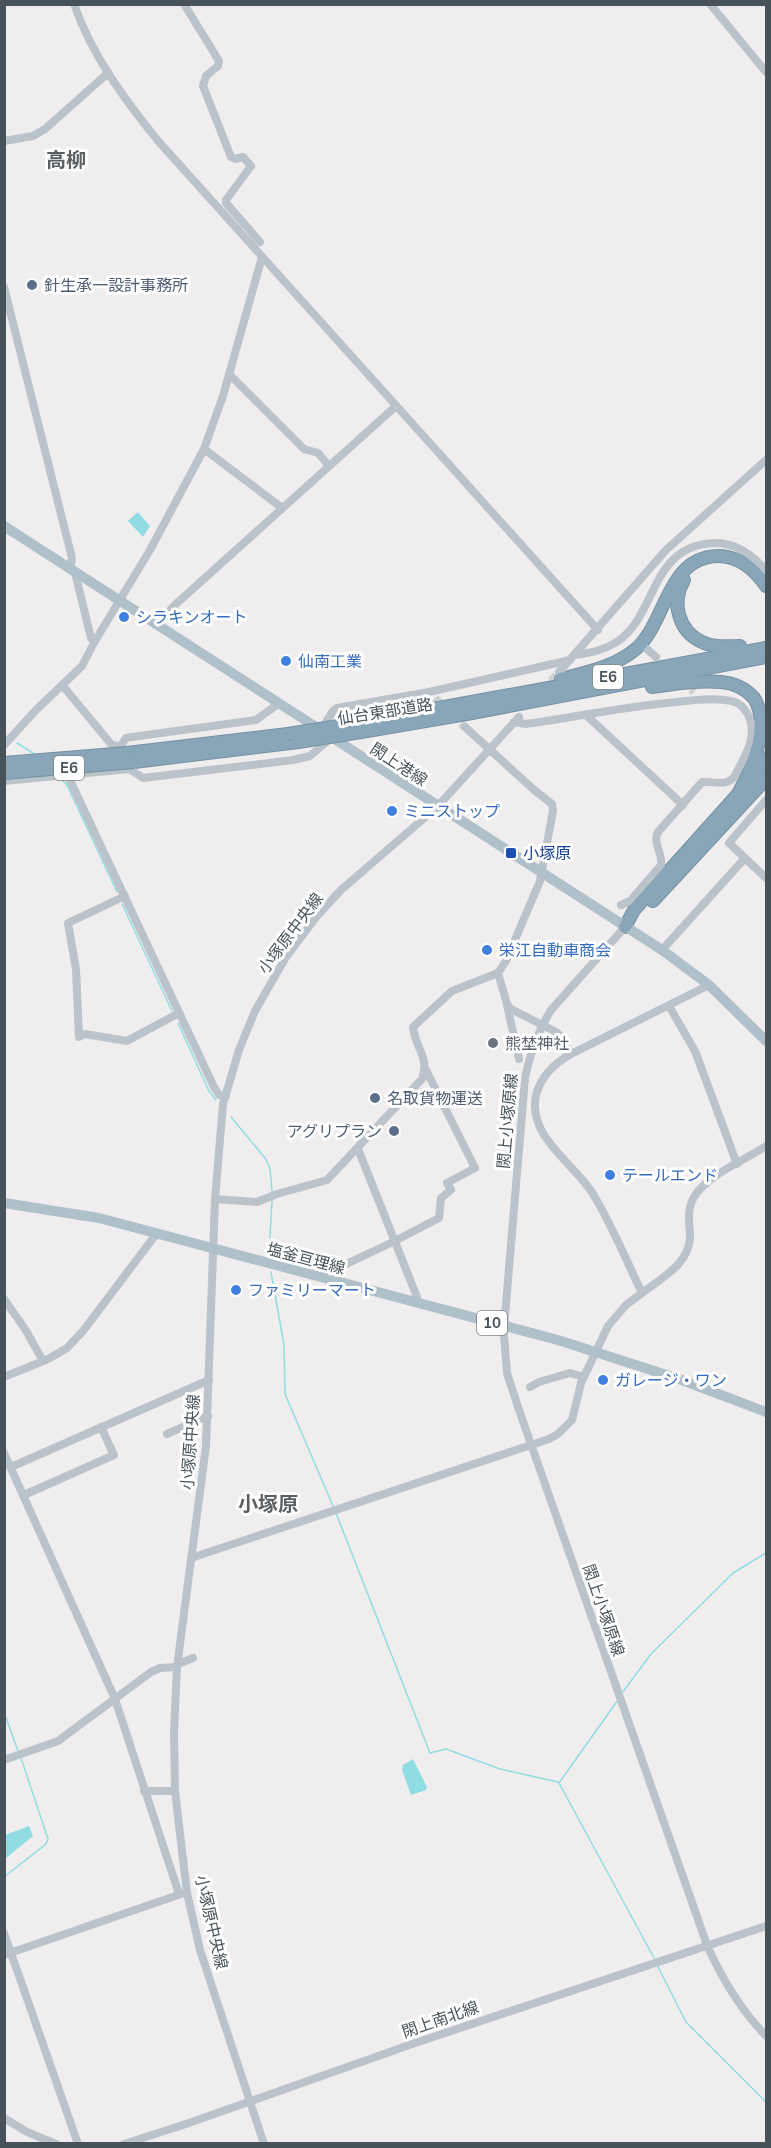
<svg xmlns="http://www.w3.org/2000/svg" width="771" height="2148" viewBox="0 0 771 2148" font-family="'Nunito Sans','Noto Sans JP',sans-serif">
  <rect width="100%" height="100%" fill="#f0edee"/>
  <g fill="#90dce3">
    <path d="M138 512 150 526 143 537 128 521Z"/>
    <path d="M413 1759 427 1787 426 1790 411 1795 402 1770 403 1765Z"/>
    <path d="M29 1826 33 1836 6 1858 5 1857V1835Z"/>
  </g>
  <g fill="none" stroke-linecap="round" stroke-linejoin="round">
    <g stroke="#90dce3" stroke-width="1.5">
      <path d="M17 743 36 755"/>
      <path d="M62 780 67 785 117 892"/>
      <path d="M122 904 172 1011"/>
      <path d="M178 1023 209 1091 216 1100"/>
      <path d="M231 1117 265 1158 270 1168 272 1191"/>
      <path d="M269 1255 272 1200"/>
      <path d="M271 1272 284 1345 285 1394 333 1506"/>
      <path d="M336 1513 430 1753 446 1749 500 1769 558 1782"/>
      <path d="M622 1693 651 1654 733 1573 766 1553"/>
      <path d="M618 1700 559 1783 654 1958"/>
      <path d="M4 1712 18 1751"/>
      <path d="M4 1877 46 1844 48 1839 21 1758"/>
      <path d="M657 1965 686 2022 766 2102"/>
    </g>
    <g stroke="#ceced0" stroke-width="8" stroke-dasharray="8 4" stroke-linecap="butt">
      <path d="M682 681 694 692"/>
      <path d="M543 690 559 672"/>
      <path d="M435 698 465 727"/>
    </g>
    <g stroke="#7591a3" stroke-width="14">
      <g id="highway">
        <path d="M684 580C671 602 678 631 702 642 714 648 727 646 740 646"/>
        <path d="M561 679C588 672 615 667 637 648 667 620 667 557 718 556 739 556 755 570 766 586"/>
        <path d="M652 687C674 684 698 680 721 682 734 683 745 688 754 698 771 726 753 765 739 792"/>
        <path d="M351 724 766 648"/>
        <path d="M361 732 472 713 766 657"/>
        <path d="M127 753 288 734"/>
        <path d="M134 762 298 742"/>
        <path d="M653 901 766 779"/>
        <path d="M625 927 634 910 756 774 766 758"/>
      </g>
    </g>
    <g stroke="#bac3c9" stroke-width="8">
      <path d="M74 4C92 56 125 100 159 142L598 630"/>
      <path d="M184 4 219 61 218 66 206 76 203 86 231 157 235 159 243 157 251 166 226 200V203L260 242"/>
      <path d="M710 4 766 72"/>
      <path d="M4 141 33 136 45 129 108 73"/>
      <path d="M4 287 72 558 70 570"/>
      <path d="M229 374 304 449 318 453 329 466"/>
      <path d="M204 449 282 508"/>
      <path d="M75 573 91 638 95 641"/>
      <path d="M156 625 176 604 396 406"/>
      <path d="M647 649 656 657"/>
      <path d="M575 655C592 653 609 649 622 638 658 608 652 545 715 543 736 543 753 555 766 571"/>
      <path d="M559 672 666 550 766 460"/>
      <path d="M63 686 111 744 120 747 126 738 132 737 256 720 278 704"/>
      <path d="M586 715 683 805"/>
      <path d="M514 722 526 724C577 717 627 706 677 702 693 700 708 698 724 700 733 700 742 704 747 713 760 735 744 758 734 777 727 787 713 781 702 782L658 832C652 843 663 853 661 865L630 901 621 905"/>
      <path d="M465 727 533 789 552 804 553 811 540 881 506 961 498 973 507 1004 511 1009 556 1032 561 1036 571 1054"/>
      <path d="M321 730 333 711 337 708 429 692 570 660"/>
      <path d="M4 745 36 710 82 666 95 641 150 550 204 449 223 396 262 257"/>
      <path d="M68 776 214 1087 219 1095 226 1096"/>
      <path d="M4 781 129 769 143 778 293 760 310 756 331 738"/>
      <path d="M766 800 729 843 766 878"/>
      <path d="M125 896 68 923 76 969 79 1037 85 1034 127 1041 179 1013"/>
      <path d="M662 950 745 858"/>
      <path d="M507 1005 519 1059"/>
      <path d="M669 1006 695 1051 737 1164"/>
      <path d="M358 1149 417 1297 415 1303"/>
      <path d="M215 1199 257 1202 277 1194 327 1180 422 1079C430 1057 415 1048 413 1027L452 991 498 973"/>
      <path d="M326 1278 327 1273 395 1241 439 1218 441 1198 451 1190 447 1183 475 1168 426 1070"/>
      <path d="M642 1293C663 1277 691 1263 690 1234 689 1221 687 1209 694 1197 707 1175 745 1160 766 1146"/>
      <path d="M4 1299 25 1329 43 1361"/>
      <path d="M505 1316 525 1078C530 1053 538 1031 551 1010L625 927"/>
      <path d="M504 1335 507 1373 519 1410 707 1945C722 1979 740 2009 766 2036"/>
      <path d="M4 1377 48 1359 67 1348 83 1331 157 1233"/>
      <path d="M530 1387 539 1382 570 1373 584 1377"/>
      <path d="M167 1434 208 1416"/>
      <path d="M4 1453 115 1699 179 1894"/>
      <path d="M11 1467 209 1380"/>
      <path d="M24 1495 114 1455 101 1427"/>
      <path d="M191 1558 549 1439 558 1434 572 1420 581 1383 608 1326 626 1305 642 1293C626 1260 612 1225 593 1194 574 1163 527 1137 536 1095 541 1076 555 1063 571 1054L709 985"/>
      <path d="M178 1664 193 1658"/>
      <path d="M4 1760 58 1741 151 1672 160 1668 177 1667"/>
      <path d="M144 1791H175"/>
      <path d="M4 1933 78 2144"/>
      <path d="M4 1955 184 1893"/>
      <path d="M4 2118 27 2132 56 2144"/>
      <path d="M124 2144 186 2124 415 2043 766 1926"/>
      <path d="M264 2144 200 1950 187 1893 175 1791 174 1732 177 1667 206 1446 215 1199 223 1104 239 1050 255 1011 286 957 317 916 341 890 437 807 519 717"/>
    </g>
    <g stroke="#afc0ca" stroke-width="10">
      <path d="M4 526 662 950 709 985 766 1041"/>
      <path d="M4 1203 99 1218 558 1340 679 1379 766 1412"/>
    </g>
    <use href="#highway" stroke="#89a6b8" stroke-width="12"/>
    <g stroke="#7591a3" stroke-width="14" stroke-linecap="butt">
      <g id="highway-bridge">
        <path d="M288 734 351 724"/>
        <path d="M298 742 361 732"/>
        <path d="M4 763 127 753"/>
        <path d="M4 773 134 762"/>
      </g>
    </g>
    <path stroke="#bac3c9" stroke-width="8" d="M504 1335 505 1316"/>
    <use href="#highway-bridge" stroke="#89a6b8" stroke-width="12"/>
  </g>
  <g fill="#5c6f8a" stroke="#fff" stroke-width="2">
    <circle cx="32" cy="285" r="6"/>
    <circle cx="375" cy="1098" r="6"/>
    <circle cx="394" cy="1131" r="6"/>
  </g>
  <g fill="#3f7fe0" stroke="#fff" stroke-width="2">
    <circle cx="124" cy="617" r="6"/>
    <circle cx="286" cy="661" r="6"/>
    <circle cx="392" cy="811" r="6"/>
    <circle cx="487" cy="950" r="6"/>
    <circle cx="610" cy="1175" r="6"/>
    <circle cx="236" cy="1290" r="6"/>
    <circle cx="603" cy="1380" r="6"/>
  </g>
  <rect fill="#1a4fb4" stroke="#fff" stroke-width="2" x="505" y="847" width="12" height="12" rx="3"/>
  <circle fill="#6b7280" stroke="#fff" stroke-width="2" cx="493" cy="1043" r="6"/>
  <g text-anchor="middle" stroke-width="6" stroke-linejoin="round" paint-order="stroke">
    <g fill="#fff" stroke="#7e878b" stroke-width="1.5">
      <rect x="593" y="665" width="30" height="24" rx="4.5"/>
      <rect x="54" y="756" width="30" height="24" rx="4.5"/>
      <rect x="477" y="1311" width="30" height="24" rx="4.5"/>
    </g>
    <g font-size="15" font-weight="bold" fill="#475359">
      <text x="608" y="682">E6</text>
      <text x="69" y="773">E6</text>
      <text x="492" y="1328">10</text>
    </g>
    <g font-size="16" fill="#4e5e75" stroke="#fff" text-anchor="start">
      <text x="44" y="291">針生承一設計事務所</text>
      <text x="387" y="1104">名取貨物運送</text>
      <text x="382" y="1137" text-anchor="end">アグリプラン</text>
    </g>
    <g font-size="16" fill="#366cbe" stroke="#fff" text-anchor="start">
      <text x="136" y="623">シラキンオート</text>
      <text x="298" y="667">仙南工業</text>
      <text x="404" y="817">ミニストップ</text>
      <text x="499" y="956">栄江自動車商会</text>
      <text x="622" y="1181">テールエンド</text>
      <text x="248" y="1296">ファミリーマート</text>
      <text x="615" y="1386">ガレージ・ワン</text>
    </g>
    <g font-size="16" fill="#475359" stroke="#fff">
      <text transform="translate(385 711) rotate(-9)" y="6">仙台東部道路</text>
      <text transform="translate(399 764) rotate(33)" y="6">閖上港線</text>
      <text transform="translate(290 933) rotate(-53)" y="6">小塚原中央線</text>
      <text transform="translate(507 1121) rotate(-85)" y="6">閖上小塚原線</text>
      <text transform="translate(306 1258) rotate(15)" y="6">塩釜亘理線</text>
      <text transform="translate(190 1442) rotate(-86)" y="6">小塚原中央線</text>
      <text transform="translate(604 1610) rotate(71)" y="6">閖上小塚原線</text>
      <text transform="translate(212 1922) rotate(77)" y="6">小塚原中央線</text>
      <text transform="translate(440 2019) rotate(-19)" y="6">閖上南北線</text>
    </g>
    <g font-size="16" fill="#164399" stroke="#fff" text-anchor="start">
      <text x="523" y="859">小塚原</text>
    </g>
    <g font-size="16" fill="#5b616d" stroke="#fff" text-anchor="start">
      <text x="505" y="1049">熊埜神社</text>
    </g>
    <g font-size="20" font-weight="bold" fill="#5b5f62" stroke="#fff">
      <text x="66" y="167">高柳</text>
      <text x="268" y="1511">小塚原</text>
    </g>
  </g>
  <rect width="771" height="2148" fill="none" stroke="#475359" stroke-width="12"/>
</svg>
